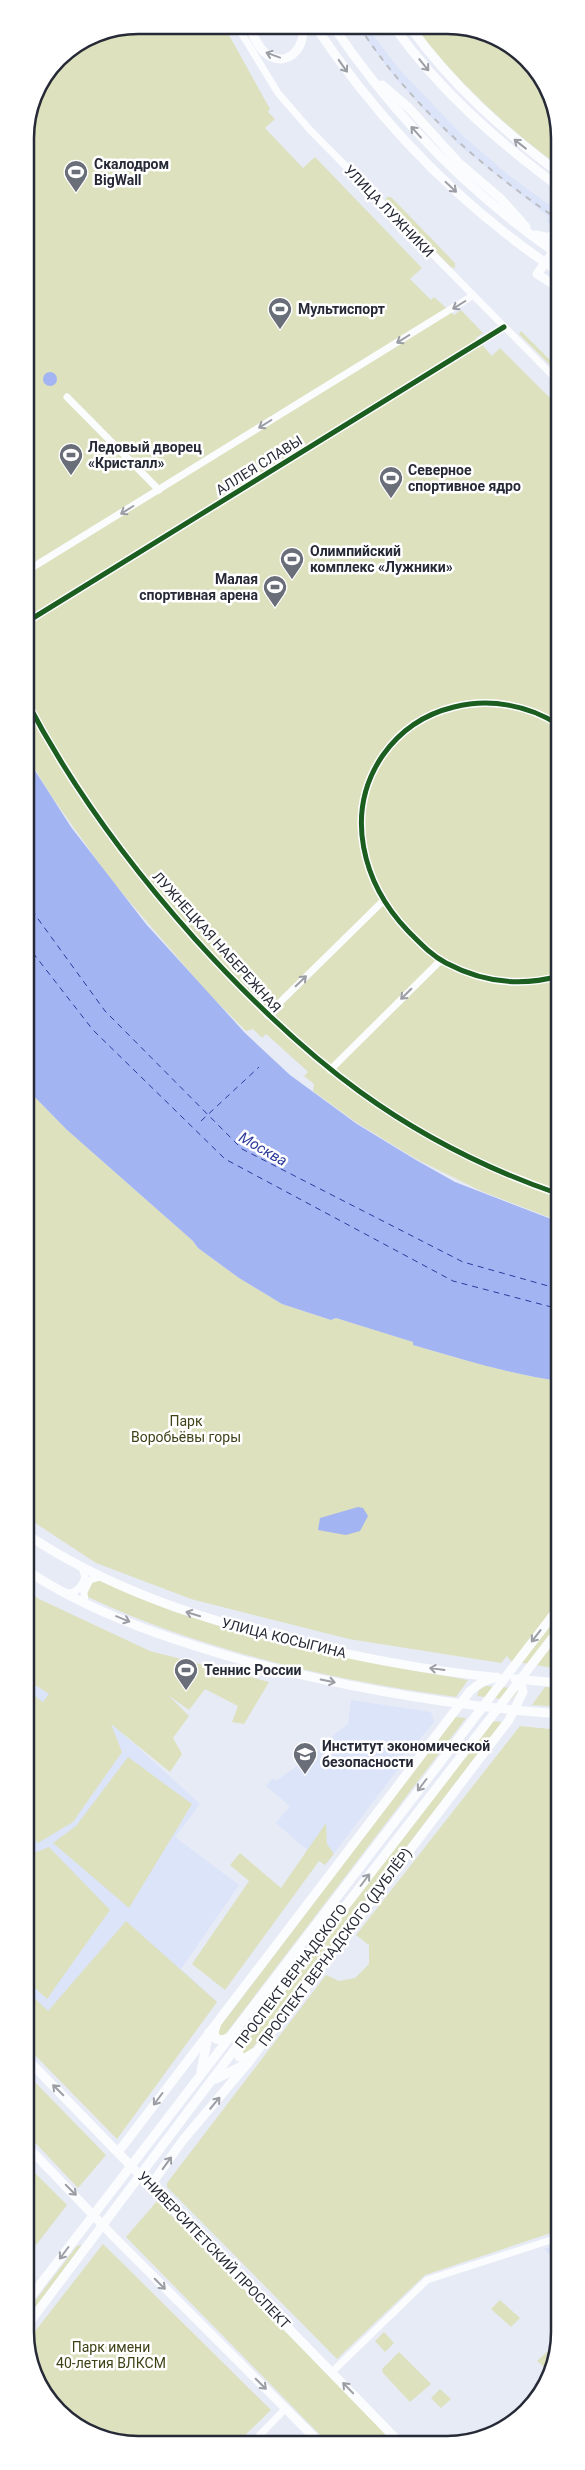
<svg xmlns="http://www.w3.org/2000/svg" width="585" height="2470" viewBox="0 0 585 2470" font-family="Roboto,sans-serif">
  <rect width="100%" height="100%" fill="#e7ebf6"/>
  <g fill="#dce4fa">
    <path d="M357 26 367 27 399 69 465 138 511 177 559 212V230L547 222 549 217 459 145 426 112 392 74Z"/>
    <path d="M26 1606 111 1723 200 1804 175 1837 239 1885 181 1969 217 2002 26 2037Z"/>
    <path d="M351 1700 431 1712 434 1722 408 1753 398 1756V1769L325 1865 276 1823 290 1806 266 1786 273 1778 276 1781 325 1746 327 1740 348 1724Z"/>
    <path d="M560 2244V2254L555 2259 544 2249Z"/>
  </g>
  <g fill="#dde1be">
    <path d="M137 25 224 26 270 109 268 112 275 119 265 128 303 168 315 157 422 268 410 279 431 300 434 297 454 315 461 310 483 333 476 338 492 356 500 348 559 407V1221L481 1191 416 1159 357 1123 313 1091 314 1084 304 1076 308 1072 305 1069 266 1034 262 1038 253 1029 246 1031 208 993 111 880 52 797 25 753V130L36 88 58 58 95 33Z"/>
    <path d="M415 27H470L532 63 559 122V166C504 126 457 81 415 27Z"/>
    <path d="M387 197H391L455 263V268L451 267 385 201Z"/>
    <path d="M521 331 559 369V374L519 334Z"/>
    <path d="M26 1088 66 1129 193 1241 198 1248 239 1278 282 1304 331 1320 336 1318 414 1342 413 1345C461 1359 509 1374 559 1381L560 1669 511 1661 507 1656 501 1663 349 1639 191 1599 96 1563 26 1517Z"/>
    <path d="M93 1578 172 1611 238 1631 391 1666 468 1680 456 1697C330 1680 204 1651 88 1597L86 1592Z"/>
    <path d="M26 1590 39 1599 150 1651 269 1682 244 1724 232 1722 238 1706 205 1689 189 1710 168 1695 189 1716 173 1738 182 1754 170 1772 111 1724 122 1752 73 1822 38 1843 26 1831V1690L43 1702 49 1694 26 1679Z"/>
    <path d="M486 1686 515 1688 518 1691 511 1700 477 1696 479 1690Z"/>
    <path d="M545 1687 560 1688V1707L532 1705Z"/>
    <path d="M455 1717 466 1718 224 2036 220 2038 217 2031 219 2028Z"/>
    <path d="M491 1721 502 1722 248 2054 243 2056 239 2050Z"/>
    <path d="M520 1726 560 1730V2230L425 2275 337 2359 167 2187V2183L326 1975 339 1981 355 1978 369 1964V1945L356 1935Z"/>
    <path d="M128 1757 192 1804 129 1908 53 1843 76 1826Z"/>
    <path d="M326 1823 327 1844 334 1854 325 1865 319 1861 225 1990 192 1964 249 1881 230 1865 240 1853 281 1888Z"/>
    <path d="M26 1844 34 1853 49 1847 110 1910 47 1999 26 1980Z"/>
    <path d="M126 1921 217 2002 117 2139 26 2046V1990L48 2011Z"/>
    <path d="M26 2073 106 2155 78 2188 26 2133Z"/>
    <path d="M26 2164 67 2205 26 2258Z"/>
    <path d="M157 2201 396 2444H329L126 2237Z"/>
    <path d="M103 2244 271 2410 237 2443H115L53 2407 26 2348V2343Z"/>
    <path d="M81 2245V2246L26 2320V2313L77 2246Z"/>
    <path d="M500 2300 520 2318 511 2327 491 2309Z"/>
    <path d="M384 2332 394 2343 385 2352 375 2341Z"/>
    <path d="M560 2340 547 2370 537 2361Z"/>
    <path d="M399 2352 431 2384 410 2402 383 2373 382 2369Z"/>
    <path d="M440 2389 451 2399 441 2408 431 2398Z"/>
  </g>
  <g fill="#a3b4f3">
    <circle cx="50" cy="379" r="7"/>
    <path d="M25 755 71 827 146 924 245 1033 290 1075 357 1124 416 1160 455 1182 559 1222V1381C509 1374 461 1359 413 1345V1342L336 1318 331 1320 282 1304 239 1278 198 1248 193 1241 66 1129 26 1088Z"/>
    <path d="M358 1507 363 1508 368 1516 360 1531 346 1535 318 1530 320 1518Z"/>
  </g>
  <g fill="none" stroke-linecap="round" stroke-linejoin="round">
    <g stroke="#2d3b9c" stroke-width="1" stroke-dasharray="6 5" stroke-linecap="butt">
      <path d="M25 901 105 1011 242 1149 463 1262 559 1289"/>
      <path d="M26 944 93 1030 225 1159 453 1281 559 1309"/>
      <path d="M201 1121 259 1067"/>
    </g>
    <g stroke="#fbfcfe" stroke-width="7">
      <path d="M237 26 278 93 310 130 559 382"/>
      <path d="M25 355 28 358"/>
      <path d="M67 397 159 490"/>
      <path d="M25 572 472 296"/>
      <path d="M25 623 504 327"/>
      <path d="M25 698C71 787 129 865 195 939 304 1059 404 1141 559 1194"/>
      <path d="M559 725C528 705 490 698 454 707 425 714 400 731 383 755 343 813 363 884 408 931 420 943 431 955 446 963 482 982 520 987 559 976"/>
      <path d="M267 1015 383 901"/>
      <path d="M330 1070 441 960"/>
      <path d="M65 1593C76 1594 80 1588 85 1578L82 1567"/>
      <path d="M85 1603 84 1592 90 1580 100 1577"/>
      <path d="M332 2372 427 2280 560 2237"/>
      <path d="M252 2443 285 2409"/>
    </g>
    <g stroke="#fbfcfe" stroke-width="9">
      <path d="M248 26C254 35 258 49 268 55 288 68 307 46 302 26"/>
      <path d="M315 26C380 123 461 207 559 272"/>
      <path d="M333 26C394 116 470 194 559 255"/>
      <path d="M394 27C440 91 496 140 559 187"/>
      <path d="M410 27C452 85 502 130 559 173"/>
      <path d="M382 85 409 108 459 163 501 199 526 227"/>
      <path d="M536 235 549 238 559 228"/>
      <path d="M559 244 537 274 559 288"/>
      <path d="M26 1534C109 1589 195 1617 291 1641 357 1657 425 1670 492 1677"/>
      <path d="M26 1570C91 1613 168 1639 242 1660 346 1688 452 1706 560 1714"/>
      <path d="M515 1679 560 1683"/>
      <path d="M216 2026 214 2032 216 2039 223 2040 230 2037"/>
      <path d="M238 2045 239 2057 245 2058 253 2053"/>
      <path d="M26 2058 401 2444"/>
      <path d="M201 2071 209 2032"/>
      <path d="M216 2079 247 2063"/>
      <path d="M26 2145 115 2238 320 2443"/>
      <path d="M119 2151 470 1691 482 1682 497 1677"/>
      <path d="M151 2185 183 2140 248 2063 509 1720 523 1692 520 1679"/>
      <path d="M26 2303 560 1606"/>
      <path d="M26 2327 238 2045 560 1628"/>
    </g>
    <path stroke="#bcbec1" stroke-width="2" stroke-dasharray="6 6" stroke-linecap="butt" d="M359 26C409 104 483 169 559 220"/>
    <g stroke="#fff" stroke-width="8">
      <g id="cycleway">
        <path d="M25 623 504 327"/>
        <path d="M25 698C71 787 129 865 195 939 304 1059 404 1141 559 1194"/>
        <path d="M559 725C528 705 490 698 454 707 425 714 400 731 383 755 343 813 363 884 408 931 420 943 431 955 446 963 482 982 520 987 559 976"/>
      </g>
    </g>
    <use href="#cycleway" stroke="#1b5e20" stroke-width="5"/>
  </g>
  <defs><path id="oneway-shaft" d="M-6 0H5M1.5-3L5.5 0L1.5 3" fill="none" stroke-width="1.6" stroke-linecap="round" stroke-linejoin="round" transform="scale(1.25)"/></defs>
  <g stroke="#9b9ea4">
    <use href="#oneway-shaft" transform="translate(273 55) rotate(-160)"/>
    <use href="#oneway-shaft" transform="translate(424 65) rotate(51)"/>
    <use href="#oneway-shaft" transform="translate(343 66) rotate(55)"/>
    <use href="#oneway-shaft" transform="translate(416 132) rotate(-132)"/>
    <use href="#oneway-shaft" transform="translate(520 144) rotate(-142)"/>
    <use href="#oneway-shaft" transform="translate(451 187) rotate(43)"/>
    <use href="#oneway-shaft" transform="translate(459 305) rotate(148)"/>
    <use href="#oneway-shaft" transform="translate(403 339) rotate(148)"/>
    <use href="#oneway-shaft" transform="translate(265 424) rotate(148)"/>
    <use href="#oneway-shaft" transform="translate(127 510) rotate(148)"/>
    <use href="#oneway-shaft" transform="translate(301 981) rotate(-44)"/>
    <use href="#oneway-shaft" transform="translate(406 994) rotate(135)"/>
    <use href="#oneway-shaft" transform="translate(193 1614) rotate(-163)"/>
    <use href="#oneway-shaft" transform="translate(123 1619) rotate(22)"/>
    <use href="#oneway-shaft" transform="translate(536 1636) rotate(128)"/>
    <use href="#oneway-shaft" transform="translate(437 1669) rotate(-172)"/>
    <use href="#oneway-shaft" transform="translate(328 1681) rotate(12)"/>
    <use href="#oneway-shaft" transform="translate(422 1785) rotate(127)"/>
    <use href="#oneway-shaft" transform="translate(365 1880) rotate(-53)"/>
    <use href="#oneway-shaft" transform="translate(58 2090) rotate(-135)"/>
    <use href="#oneway-shaft" transform="translate(158 2099) rotate(127)"/>
    <use href="#oneway-shaft" transform="translate(215 2103) rotate(-50)"/>
    <use href="#oneway-shaft" transform="translate(167 2163) rotate(-54)"/>
    <use href="#oneway-shaft" transform="translate(71 2190) rotate(45)"/>
    <use href="#oneway-shaft" transform="translate(64 2253) rotate(127)"/>
    <use href="#oneway-shaft" transform="translate(160 2284) rotate(45)"/>
    <use href="#oneway-shaft" transform="translate(261 2384) rotate(45)"/>
    <use href="#oneway-shaft" transform="translate(348 2388) rotate(-134)"/>
  </g>
  <defs>
    <g id="stadium-pin" transform="scale(1.25)"><path d="M0 17L-7.5 6A9.5 9.5 0 1 1 7.5 6Z" fill="#6a6e79" stroke="#fff"/><path d="M0-5a6.5 5 0 1 0 0 10a6.5 5 0 1 0 0-10ZM-3.5-1.8h7v3.6h-7Z" fill="#fff"/></g>
    <g id="university-pin" transform="scale(1.25)"><path d="M0 17L-7.5 6A9.5 9.5 0 1 1 7.5 6Z" fill="#6a6e79" stroke="#fff"/><path d="M0-5L7-2L0 1L-7-2ZM-4 1L0 2.5L4 1V4Q0 6-4 4Z" fill="#fff"/></g>
  </defs>
  <g fill-rule="evenodd">
    <use href="#stadium-pin" x="76" y="172"/>
    <use href="#stadium-pin" x="280" y="309"/>
    <use href="#stadium-pin" x="71" y="455"/>
    <use href="#stadium-pin" x="391" y="478"/>
    <use href="#stadium-pin" x="292" y="559"/>
    <use href="#stadium-pin" x="275" y="587"/>
    <use href="#stadium-pin" x="186" y="1670"/>
    <use href="#university-pin" x="305" y="1754"/>
  </g>
  <g text-anchor="middle" stroke-width="5" stroke-linejoin="round" paint-order="stroke">
    <g font-size="14" font-weight="bold" fill="#262a36" stroke="#fff" text-anchor="start">
      <text x="94" y="169">Скалодром<tspan x="94" dy="16">BigWall</tspan></text>
      <text x="298" y="314">Мультиспорт</text>
      <text x="88" y="452">Ледовый дворец<tspan x="88" dy="16">«Кристалл»</tspan></text>
      <text x="408" y="475">Северное<tspan x="408" dy="16">спортивное ядро</tspan></text>
      <text x="310" y="556">Олимпийский<tspan x="310" dy="16">комплекс «Лужники»</tspan></text>
      <text x="258" y="584" text-anchor="end">Малая<tspan x="258" dy="16">спортивная арена</tspan></text>
      <text x="204" y="1675">Теннис России</text>
      <text x="322" y="1751">Институт экономической<tspan x="322" dy="16">безопасности</tspan></text>
    </g>
    <g font-size="14" fill="#262a36" stroke="#fff">
      <text transform="translate(389 211) rotate(46)" y="5">УЛИЦА ЛУЖНИКИ</text>
      <text transform="translate(259 465) rotate(-32)" y="5">АЛЛЕЯ СЛАВЫ</text>
      <text transform="translate(217 942) rotate(48)" y="5">ЛУЖНЕЦКАЯ НАБЕРЕЖНАЯ</text>
      <text transform="translate(284 1638) rotate(14)" y="5">УЛИЦА КОСЫГИНА</text>
      <text transform="translate(335 1947) rotate(-53)" y="5">ПРОСПЕКТ ВЕРНАДСКОГО (ДУБЛЁР)</text>
      <text transform="translate(291 1976) rotate(-53)" y="5">ПРОСПЕКТ ВЕРНАДСКОГО</text>
      <text transform="translate(214 2250) rotate(46)" y="5">УНИВЕРСИТЕТСКИЙ ПРОСПЕКТ</text>
    </g>
    <g font-size="14" fill="#3f4116" stroke="#fff">
      <text x="186" y="1426">Парк<tspan x="186" dy="16">Воробьёвы горы</tspan></text>
      <text x="111" y="2352">Парк имени<tspan x="111" dy="16">40-летия ВЛКСМ</tspan></text>
    </g>
    <g font-size="15" font-style="italic" fill="#2d3b9c" stroke="#fff">
      <text transform="translate(263 1149) rotate(30)" y="5">Москва</text>
    </g>
  </g>
  <path d="M0 0H585V2470H0ZM138 34H447A104 104 0 0 1 551 138V2332A104 104 0 0 1 447 2436H138A104 104 0 0 1 34 2332V138A104 104 0 0 1 138 34Z" fill="#fff" fill-rule="evenodd"/>
  <path fill="none" stroke="#262a36" stroke-width="2.5" d="M138 34H447A104 104 0 0 1 551 138V2332A104 104 0 0 1 447 2436H138A104 104 0 0 1 34 2332V138A104 104 0 0 1 138 34Z"/>
</svg>
